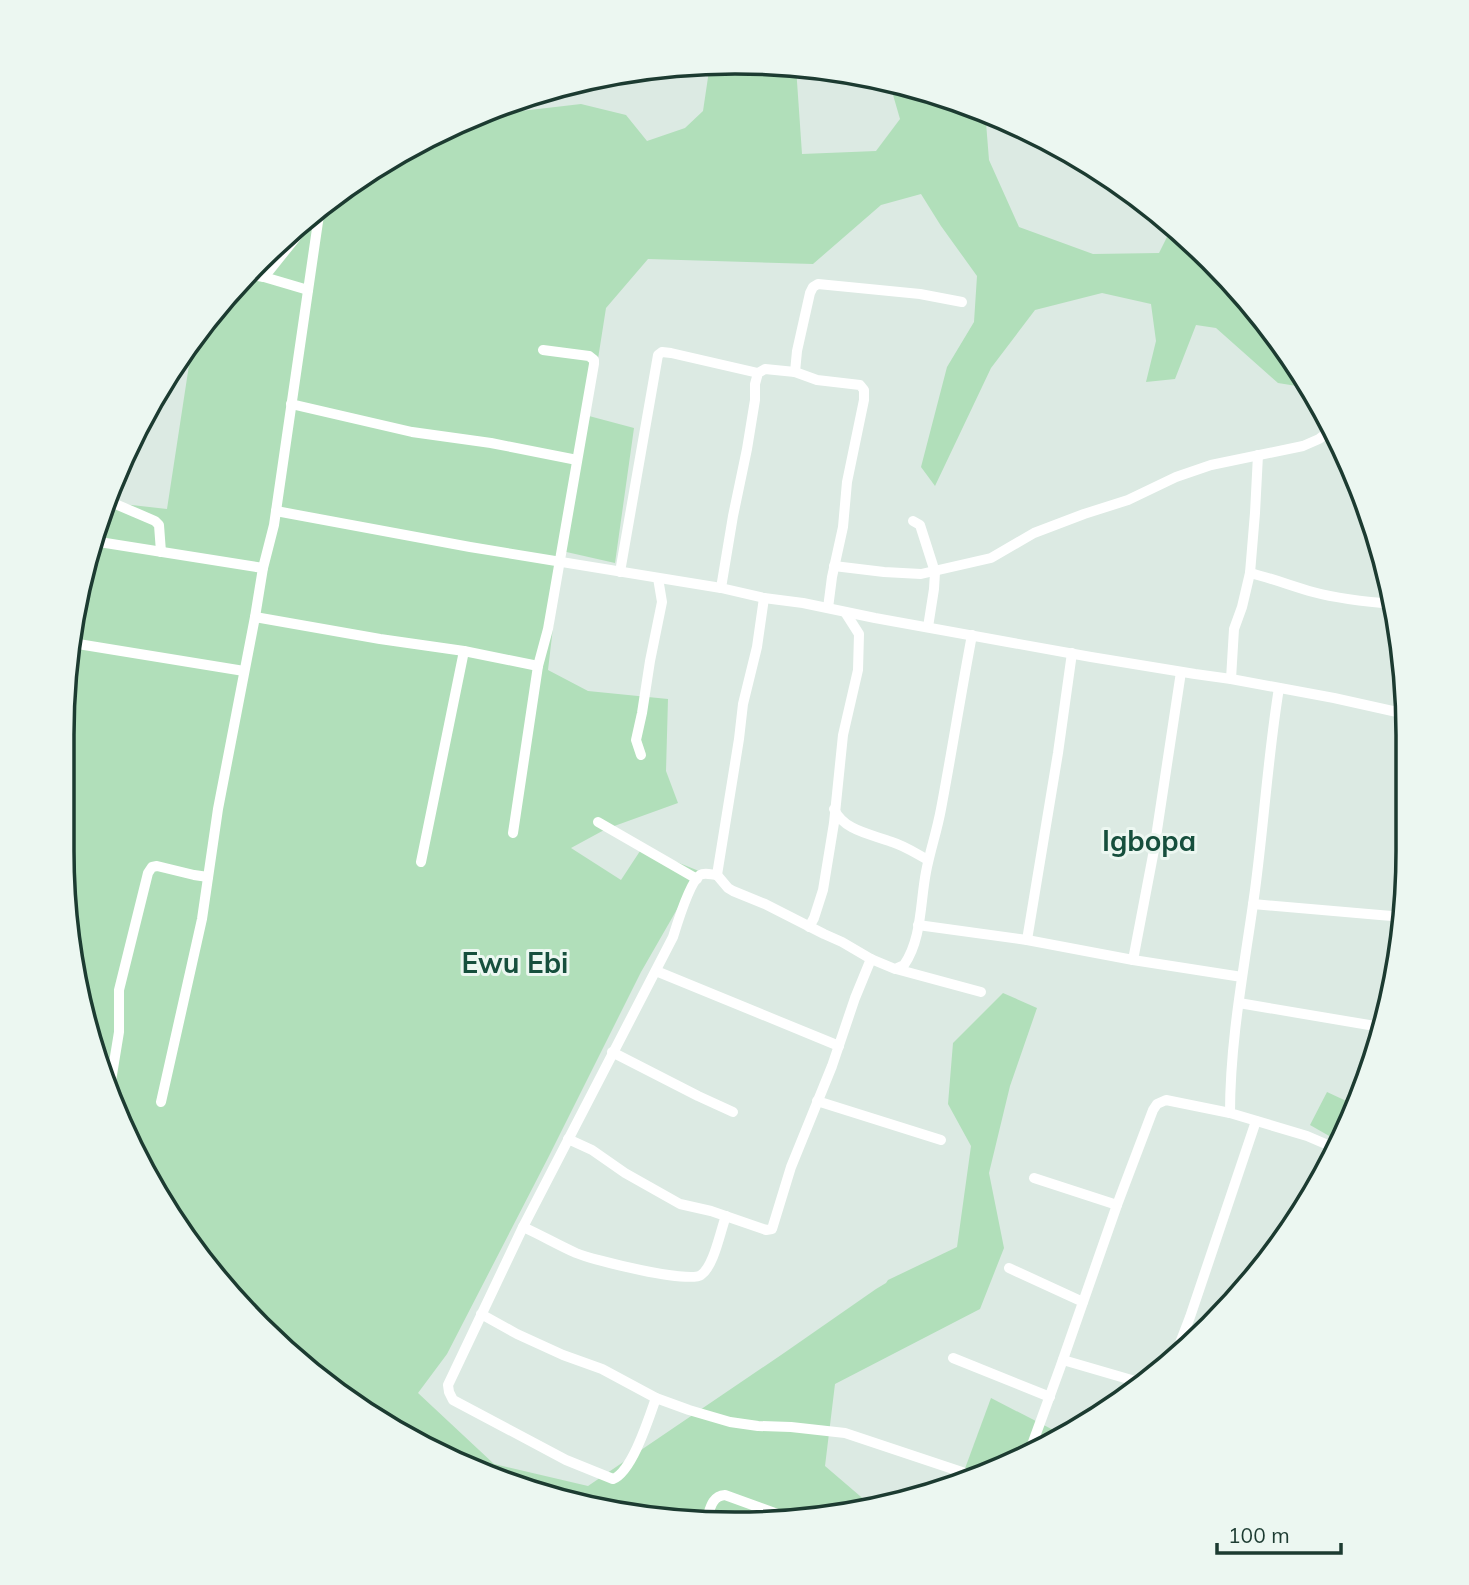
<svg xmlns="http://www.w3.org/2000/svg" width="1469" height="1585" viewBox="0 0 1469 1585" font-family="Mulish,sans-serif">
  <rect width="100%" height="100%" fill="#dceae3"/>
  <g fill="#b1dfba">
    <path d="M735 61 796 67 802 154 876 151 900 119 889 81 985 110 989 160 1019 227 1093 254 1159 253 1172 227 1209 257 1208 263 1216 265 1294 361 1309 388 1278 383 1216 328 1196 325 1175 379 1146 382 1156 341 1151 304 1102 293 1035 310 991 368 935 486 921 467 947 367 974 322 977 276 941 226 921 194 881 205 813 264 648 259 606 308 589 416 634 428 615 563 562 551 548 670 588 691 668 699 666 771 678 803 606 829 571 848 621 880 642 848 699 871 641 972 549 1156 447 1354 418 1393 494 1464 588 1486 784 1353 876 1289 886 1283 888 1280 957 1247 971 1146 948 1104 953 1043 1003 993 1037 1008 1010 1086 989 1173 1004 1248 980 1309 835 1384 825 1466 874 1508 865 1511 691 1522 560 1501 398 1434 304 1366 250 1305 237 1300 200 1260 131 1148 74 982 61 850 74 603 105 502 167 509 193 339 259 258 361 174 472 115H487L581 104 626 115 647 141 685 128 703 111 710 64Z"/>
    <path d="M1327 1092 1355 1105 1338 1141 1310 1125Z"/>
    <path d="M991 1398 1063 1435 992 1473 960 1482Z"/>
  </g>
  <g fill="none" stroke-linecap="round" stroke-linejoin="round">
    <g stroke="#fff" stroke-width="10">
      <path d="M246 274 264 277 308 290"/>
      <path d="M264 277 305 226 319 214"/>
      <path d="M795 372 797 351 810 293 813 287 818 284 920 294 962 302"/>
      <path d="M291 404 412 432 491 443 577 460"/>
      <path d="M106 500 155 521 159 525 161 552"/>
      <path d="M276 511 470 547 721 588 764 598 803 603 875 618 1091 657 1195 674 1231 679 1334 698 1406 714"/>
      <path d="M913 521 920 525 935 572 934 589 928 627"/>
      <path d="M93 541 263 568"/>
      <path d="M834 566 884 572 921 574 991 558 1034 533 1084 514 1128 500 1176 477 1211 465 1303 446 1319 439 1331 430"/>
      <path d="M620 572 658 355 662 352 671 353 758 373"/>
      <path d="M1250 573C1271 578 1292 586 1313 592 1339 599 1368 602 1395 604"/>
      <path d="M721 588 733 516 747 449 755 400V384L758 373 765 369 795 372 817 380 860 385 864 390V400L847 482 843 527 832 577 828 608"/>
      <path d="M255 617 380 639 464 651"/>
      <path d="M72 643 244 671"/>
      <path d="M1231 679 1234 629 1242 607 1250 573 1255 513 1258 455"/>
      <path d="M1279 688C1268 755 1264 823 1255 890 1245 964 1230 1038 1230 1113L1307 1136 1335 1148"/>
      <path d="M641 755 636 740 642 713 650 661 662 602 658 578"/>
      <path d="M834 809C844 831 871 834 892 842 905 846 917 854 928 860"/>
      <path d="M598 822 697 879"/>
      <path d="M513 833 538 666 548 629 594 364V360L589 356 543 350"/>
      <path d="M421 862 464 651 538 666"/>
      <path d="M717 875 728 888 733 891 765 904 824 934 842 942 871 959 895 969 904 965C922 939 920 903 926 872 930 851 937 831 941 809 952 751 961 693 972 635"/>
      <path d="M1253 904 1403 917"/>
      <path d="M918 925 1027 940 1133 960 1242 977"/>
      <path d="M809 927 814 918 823 890 834 823 843 735 858 670 859 634 845 612"/>
      <path d="M1027 940 1058 753 1072 653"/>
      <path d="M1133 960 1154 850 1181 672"/>
      <path d="M896 969 981 992"/>
      <path d="M656 971 839 1046"/>
      <path d="M1239 1003 1381 1027"/>
      <path d="M612 1052 698 1096 733 1112"/>
      <path d="M110 1087 119 1032V990L148 873 152 867 157 866 194 875 208 877"/>
      <path d="M817 1101 941 1140"/>
      <path d="M161 1102 202 919 218 809 255 617 263 568 274 525 320 208"/>
      <path d="M568 1139 592 1150 625 1173 680 1204 711 1211 766 1230 772 1229 791 1167 832 1066 855 998 871 959"/>
      <path d="M1034 1178 1117 1205"/>
      <path d="M523 1227C541 1235 558 1245 576 1253 593 1260 689 1284 701 1275 714 1266 720 1232 726 1216"/>
      <path d="M1009 1268 1083 1302"/>
      <path d="M481 1314 517 1334 563 1355 602 1369 656 1398 689 1410 730 1422 758 1426 791 1427 845 1433 977 1477"/>
      <path d="M1175 1356 1190 1317 1256 1121"/>
      <path d="M953 1358 1050 1397"/>
      <path d="M1063 1360 1142 1383"/>
      <path d="M656 1398C649 1418 632 1472 613 1479L566 1460 453 1400 449 1392 448 1385 523 1227 673 937C677 924 690 882 700 875 705 872 712 875 717 875L739 739 743 704 757 647 764 598"/>
      <path d="M1029 1453 1060 1368 1117 1205 1153 1110 1157 1104 1166 1100 1230 1113"/>
      <path d="M706 1521C710 1510 711 1496 725 1495L783 1516"/>
    </g>
  </g>
  <g text-anchor="middle" stroke-width="6" stroke-linejoin="round" paint-order="stroke">
    <g font-size="28" font-weight="bold" fill="#164f3d" stroke="#ecf7f1">
      <text x="1149" y="851">Igbopa</text>
      <text x="515" y="973">Ewu Ebi</text>
    </g>
  </g>
  <path d="M0 0H1469V1585H0ZM735 74H735A661 661 0 0 1 1396 735V851A661 661 0 0 1 735 1512H735A661 661 0 0 1 74 851V735A661 661 0 0 1 735 74Z" fill="#ecf7f1" fill-rule="evenodd"/>
  <path fill="none" stroke="#1c3b31" stroke-width="3.5" d="M735 74H735A661 661 0 0 1 1396 735V851A661 661 0 0 1 735 1512H735A661 661 0 0 1 74 851V735A661 661 0 0 1 735 74Z"/>
  <path d="M1217 1543v10h124v-10" fill="none" stroke="#1c3b31" stroke-width="3.5"/>
  <text x="1228" y="1543" font-size="21" fill="#1c3b31" stroke="#ecf7f1" stroke-width="5" paint-order="stroke">100 m</text>
</svg>
